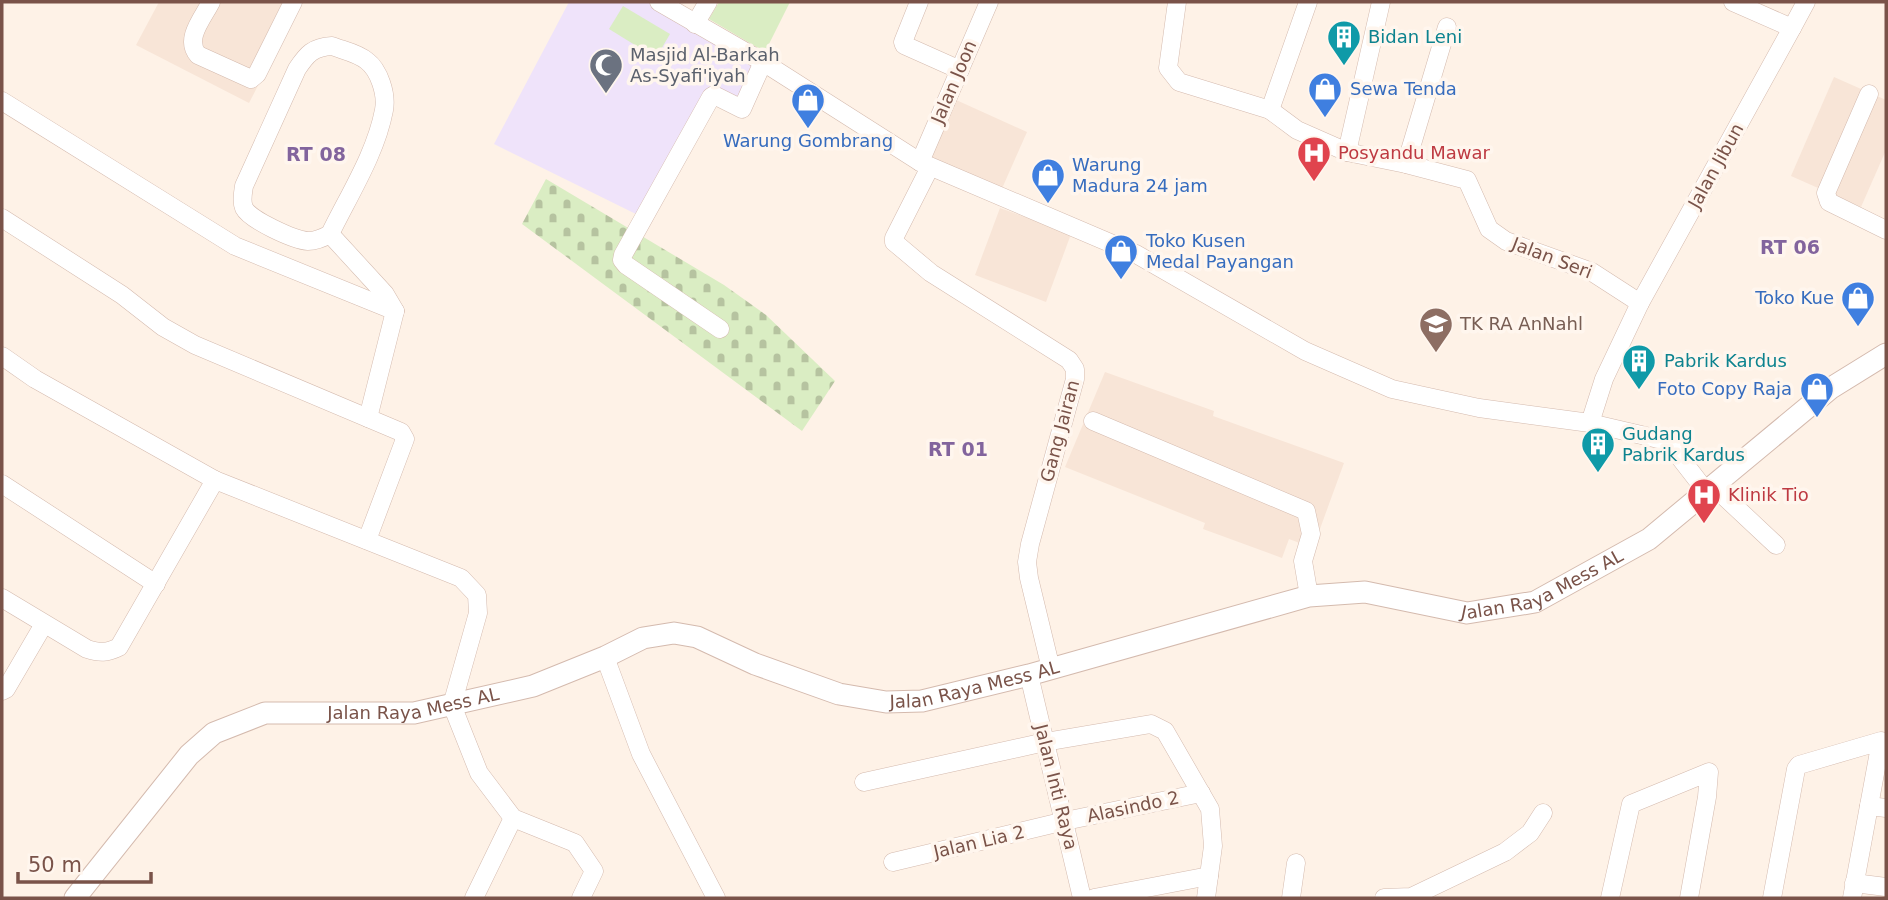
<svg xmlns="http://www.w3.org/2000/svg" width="1888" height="900" viewBox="0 0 1888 900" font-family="'DejaVu Sans',sans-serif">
  <defs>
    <pattern id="cemetery-stones" width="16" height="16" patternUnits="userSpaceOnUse" patternTransform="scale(1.75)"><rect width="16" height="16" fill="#daedc3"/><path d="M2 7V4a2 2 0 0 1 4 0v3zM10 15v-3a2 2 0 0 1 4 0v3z" fill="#b6c3a0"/></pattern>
  </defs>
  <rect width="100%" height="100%" fill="#fef2e7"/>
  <g fill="#f8e5d7">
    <path d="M159 2H301L249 103 136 45Z"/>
    <path d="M1834 77 1886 100V150L1861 207 1791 176Z"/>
    <path d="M954 99 1027 132 1000 193 927 160Z"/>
    <path d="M1000 208 1071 234 1046 302 975 275Z"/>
    <path d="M1105 372 1214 411 1213 416 1344 463 1313 548 1289 539 1282 558 1203 529 1205 523 1065 467Z"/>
  </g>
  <path fill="#efe3fa" d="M569 2H652L757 65 739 104 712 91 644 218 494 144Z"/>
  <g fill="#daedc3">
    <path d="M719 2H790L765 52 709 19Z"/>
    <path d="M623 6 670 34 656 58 609 29Z"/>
  </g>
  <path fill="url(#cemetery-stones)" d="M546 179 724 285 766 315 835 381 802 431 522 224Z"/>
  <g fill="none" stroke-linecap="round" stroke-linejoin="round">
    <g stroke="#d4baae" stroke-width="19">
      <g id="minor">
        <path d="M211 2C203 18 184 39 198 55L251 79 257 74 293 2"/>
        <path d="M659 2 763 62 920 162 1136 254 1305 351 1392 389 1479 408 1590 423 1667 441 1705 490"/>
        <path d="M919 2 903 42 904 45 960 70"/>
        <path d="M1177 2 1168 68 1179 82 1270 110 1297 130 1347 152 1406 164 1467 180 1489 229 1506 241 1592 272 1640 303"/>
        <path d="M1733 2 1792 28 1806 2"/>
        <path d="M695 24 708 2"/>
        <path d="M332 46C342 50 358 53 367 61 379 70 387 94 384 110 376 153 349 195 330 234 323 238 316 241 308 241 294 240 250 220 244 208 241 201 243 193 244 186L297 69C307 54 313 47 332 46Z"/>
        <path d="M1869 94 1826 193 1829 202 1886 230"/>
        <path d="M2 101 235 246 395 311"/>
        <path d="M1270 110 1308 2"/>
        <path d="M1347 152 1381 2"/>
        <path d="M920 162 989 2"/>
        <path d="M1406 164 1447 27"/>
        <path d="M930 167 894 238V242L931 273 1069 360 1075 369V379L1030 544 1027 562 1029 578 1051 669"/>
        <path d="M2 218 122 295 163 327 195 345 401 432 405 439 367 540"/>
        <path d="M330 234 385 294 395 311 368 418"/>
        <path d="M720 329 626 265 622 260 623 255 711 97 714 95 742 109 763 62"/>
        <path d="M2 356 35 379 215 480 461 578 477 595 478 613 452 705 479 773 513 818 575 843 594 871 581 898"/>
        <path d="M1093 421 1306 511 1311 534 1303 561 1309 596"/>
        <path d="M1590 423 1604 379 1640 303 1792 28"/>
        <path d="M2 484 156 584"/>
        <path d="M1712 485 1776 545"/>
        <path d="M2 598 87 649C100 653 107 653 119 647L215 480"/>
        <path d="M605 657 641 754 716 898"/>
        <path d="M1029 675 1082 898"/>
        <path d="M2 691 6 689 44 624"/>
        <path d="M864 782 1045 742 1151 724 1165 731 1210 809 1213 846 1206 898"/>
        <path d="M1869 806 1886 808"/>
        <path d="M893 862 1065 821 1201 793"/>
        <path d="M1854 883 1886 887"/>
        <path d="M474 898 513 818"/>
        <path d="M1094 898 1209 876"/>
        <path d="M1291 898 1296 863"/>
        <path d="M1384 898 1411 897 1505 852 1530 833 1543 813"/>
        <path d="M1610 898 1631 804 1709 772 1707 797 1689 898"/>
        <path d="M1772 898 1796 769 1799 765 1881 741 1852 898"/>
      </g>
    </g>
    <g stroke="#d4baae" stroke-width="23">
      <g id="tertiary">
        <path id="s1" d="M75 898 189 755 214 733 265 713H414L533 686 605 657 643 638 674 633 697 637 755 664 839 694 886 702 922 701 1029 675 1309 596 1365 592 1467 613 1535 602 1649 539 1831 388 1886 354"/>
      </g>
    </g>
    <use href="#minor" stroke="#fff" stroke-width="18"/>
    <use href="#tertiary" stroke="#fff" stroke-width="21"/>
  </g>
  <defs>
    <g id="building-pin" transform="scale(1.75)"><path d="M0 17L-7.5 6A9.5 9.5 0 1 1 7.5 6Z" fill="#0f9aa8" stroke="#fff6ee"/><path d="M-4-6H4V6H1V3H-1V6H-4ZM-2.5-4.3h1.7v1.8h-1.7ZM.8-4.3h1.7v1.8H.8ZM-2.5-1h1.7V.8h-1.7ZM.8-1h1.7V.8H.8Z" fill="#fff"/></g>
    <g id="mosque-pin" transform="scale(1.75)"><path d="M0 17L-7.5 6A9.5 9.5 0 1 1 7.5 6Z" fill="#6b7280" stroke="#fff6ee"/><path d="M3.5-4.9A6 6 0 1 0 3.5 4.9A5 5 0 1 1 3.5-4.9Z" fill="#fff"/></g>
    <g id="shop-pin" transform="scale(1.75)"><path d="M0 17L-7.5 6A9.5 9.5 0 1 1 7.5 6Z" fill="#3f7fe0" stroke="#fff6ee"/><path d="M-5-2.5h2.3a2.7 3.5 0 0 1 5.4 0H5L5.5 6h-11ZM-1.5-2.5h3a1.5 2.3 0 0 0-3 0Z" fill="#fff"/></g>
    <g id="hospital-pin" transform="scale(1.75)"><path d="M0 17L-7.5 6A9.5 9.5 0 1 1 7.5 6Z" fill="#e0444e" stroke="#fff6ee"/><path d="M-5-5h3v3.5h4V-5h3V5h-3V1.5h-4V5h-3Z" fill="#fff"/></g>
    <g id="school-pin" transform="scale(1.75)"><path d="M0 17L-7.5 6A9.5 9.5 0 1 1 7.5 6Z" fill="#8d6e63" stroke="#fff6ee"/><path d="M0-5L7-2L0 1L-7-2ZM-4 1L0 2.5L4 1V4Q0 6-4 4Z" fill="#fff"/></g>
  </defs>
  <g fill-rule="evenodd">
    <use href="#building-pin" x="1344" y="37"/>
    <use href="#mosque-pin" x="606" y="65"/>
    <use href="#shop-pin" x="1325" y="89"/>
    <use href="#shop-pin" x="808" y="100"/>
    <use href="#hospital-pin" x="1314" y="153"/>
    <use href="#shop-pin" x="1048" y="175"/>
    <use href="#shop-pin" x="1121" y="251"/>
    <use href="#shop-pin" x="1858" y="298"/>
    <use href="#school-pin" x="1436" y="324"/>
    <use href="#building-pin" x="1639" y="361"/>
    <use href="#shop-pin" x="1817" y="389"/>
    <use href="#building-pin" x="1598" y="444"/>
    <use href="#hospital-pin" x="1704" y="495"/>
  </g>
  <g text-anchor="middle" stroke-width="7" stroke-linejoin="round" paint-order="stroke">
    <g font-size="18" fill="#0d838f" stroke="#fff6ee" text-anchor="start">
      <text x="1368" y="43">Bidan Leni</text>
      <text x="1664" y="367">Pabrik Kardus</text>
      <text x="1622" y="440">Gudang<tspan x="1622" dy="21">Pabrik Kardus</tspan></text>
    </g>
    <g font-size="18" fill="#5b616d" stroke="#fff6ee" text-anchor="start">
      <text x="630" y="61">Masjid Al-Barkah<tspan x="630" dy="21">As-Syafi'iyah</tspan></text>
    </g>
    <g font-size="18" fill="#7a5349" stroke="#fff6ee">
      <text transform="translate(954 82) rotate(-67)" y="6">Jalan Joon</text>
      <text transform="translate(1716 166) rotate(-61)" y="6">Jalan Jibun</text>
      <text transform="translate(1552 258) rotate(21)" y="6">Jalan Seri</text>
      <text transform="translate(1060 431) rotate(-75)" y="6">Gang Jairan</text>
      <text dy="6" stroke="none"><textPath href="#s1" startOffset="1596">Jalan Raya Mess AL</textPath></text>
      <text dy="6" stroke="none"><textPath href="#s1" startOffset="1008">Jalan Raya Mess AL</textPath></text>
      <text dy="6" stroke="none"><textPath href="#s1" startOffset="420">Jalan Raya Mess AL</textPath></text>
      <text transform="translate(1056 787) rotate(76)" y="6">Jalan Inti Raya</text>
      <text transform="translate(1133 807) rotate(-12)" y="6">Alasindo 2</text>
      <text transform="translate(979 842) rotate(-13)" y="6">Jalan Lia 2</text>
    </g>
    <g font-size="18" fill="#366cbe" stroke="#fff6ee" text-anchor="start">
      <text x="1350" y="95">Sewa Tenda</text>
      <text x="808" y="147" text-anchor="middle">Warung Gombrang</text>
      <text x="1072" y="171">Warung<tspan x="1072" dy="21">Madura 24 jam</tspan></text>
      <text x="1146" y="247">Toko Kusen<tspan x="1146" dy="21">Medal Payangan</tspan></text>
      <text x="1834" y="304" text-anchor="end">Toko Kue</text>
      <text x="1792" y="395" text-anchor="end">Foto Copy Raja</text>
    </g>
    <g font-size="18" fill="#be3a42" stroke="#fff6ee" text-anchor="start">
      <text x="1338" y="159">Posyandu Mawar</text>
      <text x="1728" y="501">Klinik Tio</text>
    </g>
    <g font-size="18" fill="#785e54" stroke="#fff6ee" text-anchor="start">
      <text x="1460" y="330">TK RA AnNahl</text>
    </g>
    <g font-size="19" font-weight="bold" fill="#82649d" stroke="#fff6ee">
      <text x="316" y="161">RT 08</text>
      <text x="1790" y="254">RT 06</text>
      <text x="958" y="456">RT 01</text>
    </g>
  </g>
  <rect width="1888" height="900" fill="none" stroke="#7a5349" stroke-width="7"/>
  <path d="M18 872v10h133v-10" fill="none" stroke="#7a5349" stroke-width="3.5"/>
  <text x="28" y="872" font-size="21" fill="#7a5349" stroke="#fff6ee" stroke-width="5" paint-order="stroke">50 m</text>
</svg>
